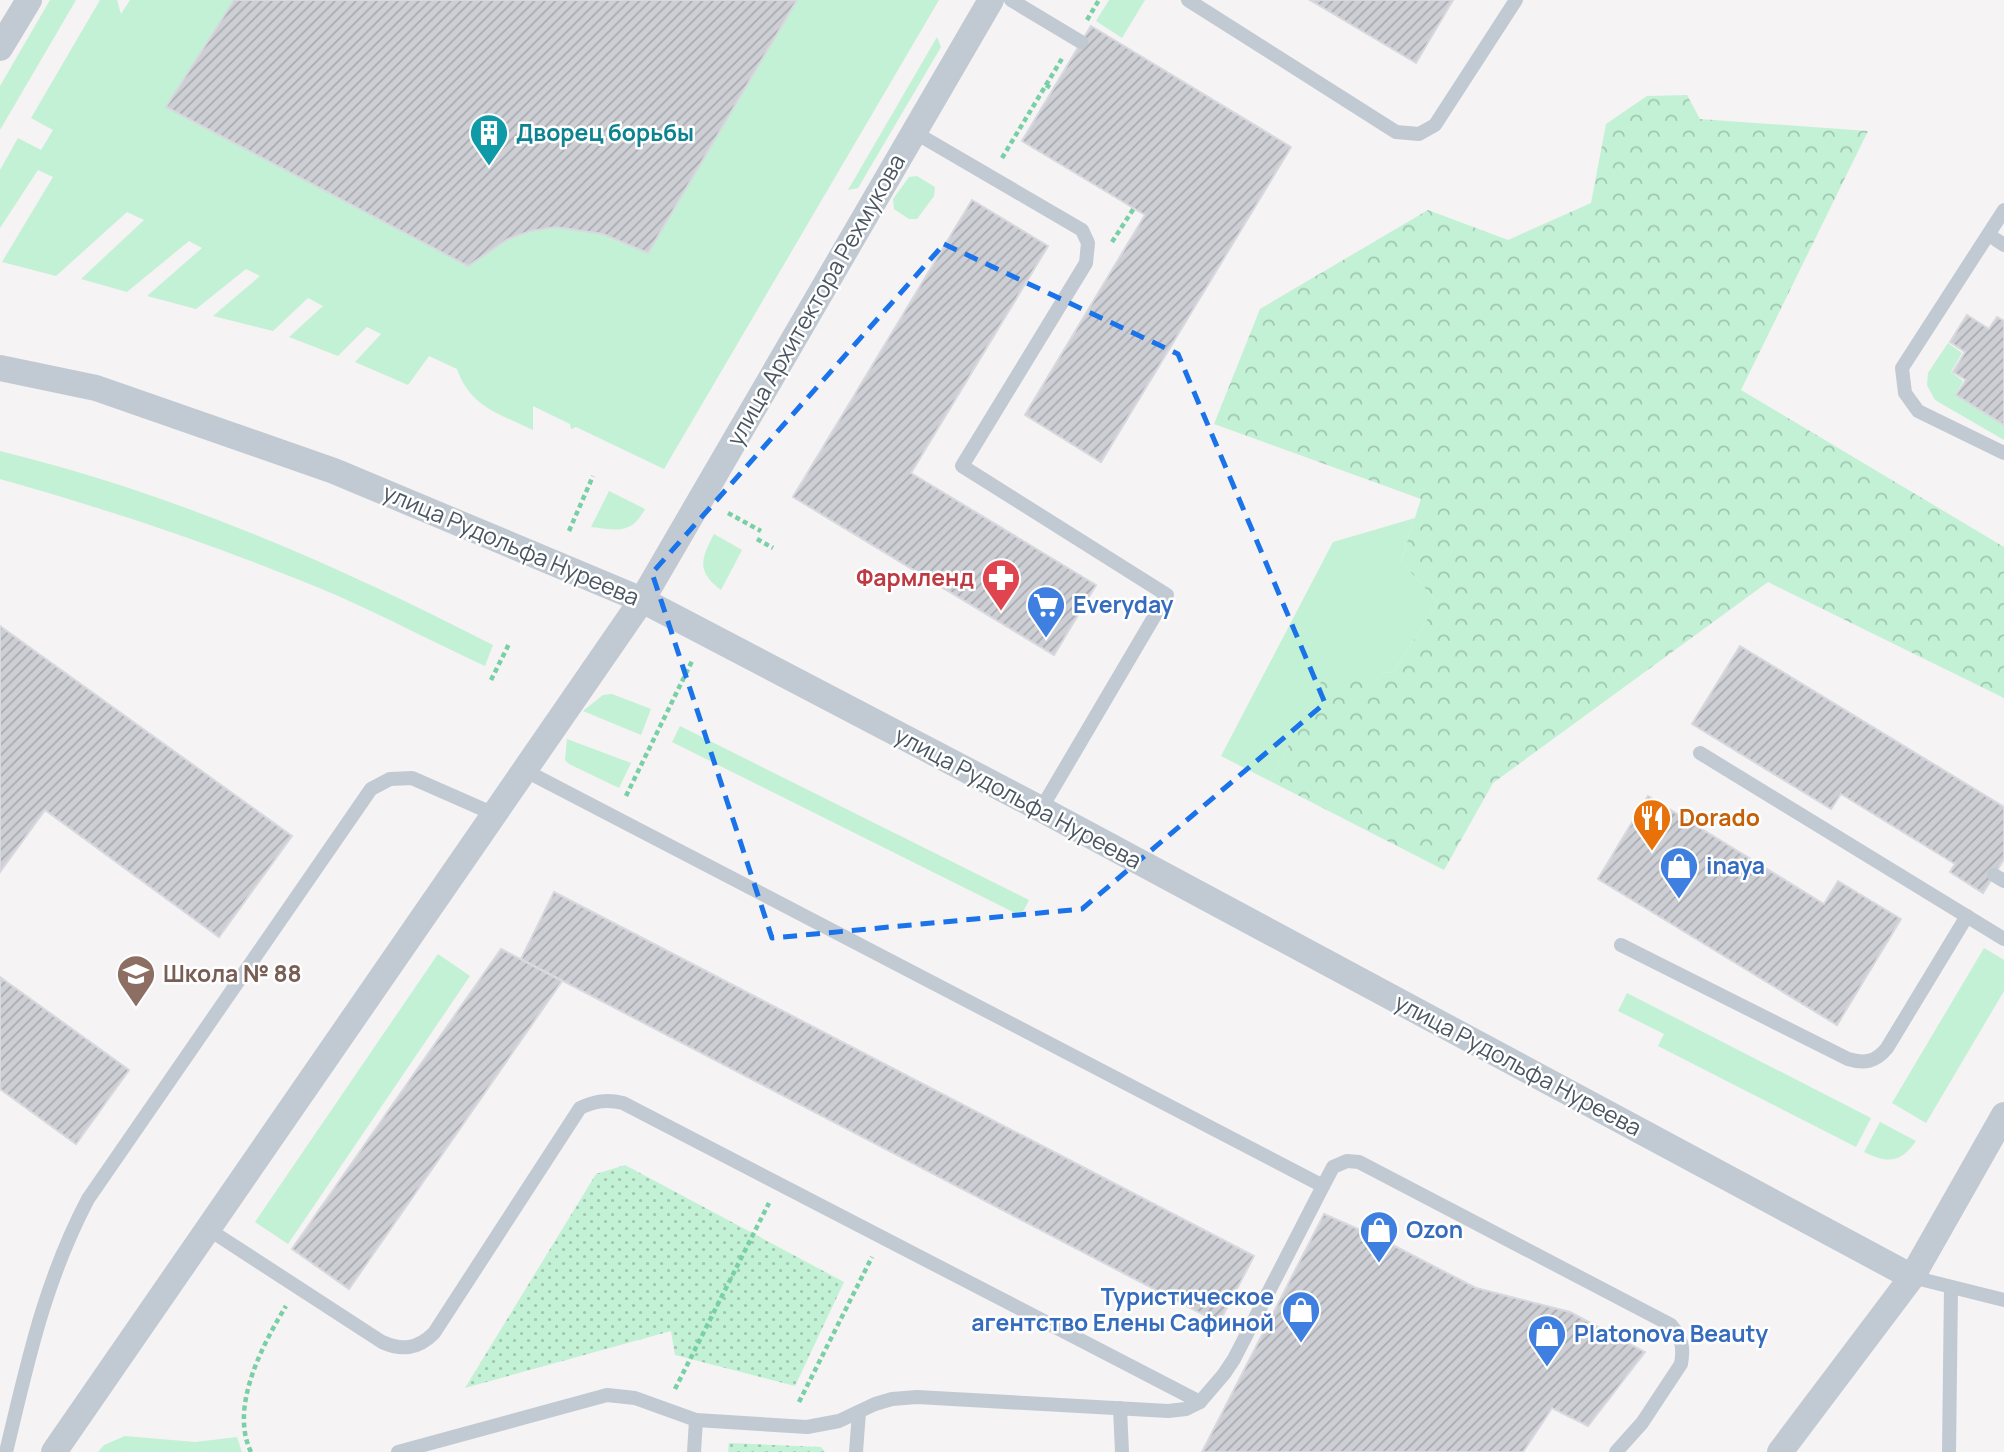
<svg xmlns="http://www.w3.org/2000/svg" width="2004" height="1452" viewBox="0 0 2004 1452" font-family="Manrope,sans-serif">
  <defs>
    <pattern id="forest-crowns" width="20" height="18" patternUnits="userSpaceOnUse" patternTransform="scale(1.75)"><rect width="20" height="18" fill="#c3f1d5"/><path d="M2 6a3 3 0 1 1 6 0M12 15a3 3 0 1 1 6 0" fill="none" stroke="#a0c6b0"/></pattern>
    <pattern id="park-dots" width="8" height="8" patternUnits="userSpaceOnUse" patternTransform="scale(1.75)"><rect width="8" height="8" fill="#c3f1d5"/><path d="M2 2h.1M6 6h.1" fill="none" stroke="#a0c6b0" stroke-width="1.8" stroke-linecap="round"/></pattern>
    <pattern id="building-hatch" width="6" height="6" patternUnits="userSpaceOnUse" patternTransform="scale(1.75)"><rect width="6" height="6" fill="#cdcfd5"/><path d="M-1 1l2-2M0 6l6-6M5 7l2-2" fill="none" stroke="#a8abb0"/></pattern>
  </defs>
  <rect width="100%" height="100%" fill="#f5f3f3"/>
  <g fill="#c3f1d5">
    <path d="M50 0H76L0 130V86Z"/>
    <path d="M100 0H117L121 14 130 0H939L664 469 576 427 571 429 570 424 533 406V430C500 414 470 407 457 369L429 356 408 385 355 362 381 334 367 327 338 356 289 337 323 306 308 298 273 331 213 316 260 276 246 269 196 309 147 296 202 248 189 241 127 292 81 279 144 220 127 212 56 276 2 262 53 177 38 170 0 228V170L18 138 41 150 53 130 31 118Z"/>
    <path d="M1109 0H1145L1122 38 1096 21Z"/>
    <path d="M937 37 941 47 858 188 848 190Z"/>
    <path d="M917 176 935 187 934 196 917 219H909L894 209 893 199 909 177Z"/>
    <path d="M1948 343 1962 353 1951 372 1963 381 1955 395 2004 426V440L1935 400 1927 385 1928 373Z"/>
    <path d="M0 451C172 493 336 564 493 645L485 666C435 643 386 617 336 595 227 549 114 511 0 479Z"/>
    <path d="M609 491 645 509C631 535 617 530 591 527Z"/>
    <path d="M1415 518 1401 561 1438 603 1393 672 1324 677 1270 781 1221 756 1333 542Z"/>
    <path d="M714 534 742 550 721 590C696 571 701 559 714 534Z"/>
    <path d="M612 694 651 709 641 735 583 711 603 695Z"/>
    <path d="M680 726 1029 900 1021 916 672 742Z"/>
    <path d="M567 739 631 763 619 788 569 764 565 760Z"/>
    <path d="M1984 948 2004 960V991L1926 1123 1892 1103Z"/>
    <path d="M438 954 470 976 288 1244 255 1222Z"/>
    <path d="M1627 993 1871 1118 1856 1147 1658 1046 1664 1034 1618 1011Z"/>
    <path d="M1880 1122 1916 1141C1900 1164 1887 1163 1864 1152Z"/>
    <path d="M125 1436 195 1442 237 1437 242 1452H98L104 1445Z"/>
  </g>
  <path fill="url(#forest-crowns)" d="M1687 95 1700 119 1868 131 1741 390 2004 547V698L1768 582 1493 783 1444 870 1270 781 1324 676 1393 672 1438 603 1401 561 1421 499 1214 424 1260 309 1428 210 1508 240 1591 203 1606 124 1647 96Z"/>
  <g fill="url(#park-dots)">
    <path d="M625 1165 844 1282 795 1386 675 1355 671 1331 465 1388 596 1174Z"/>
    <path d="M729 1443 821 1447 825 1452H728Z"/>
  </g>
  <g fill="url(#building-hatch)" stroke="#d7d9de" stroke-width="2">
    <path d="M234 0H797L648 253 603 234 556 227 530 231 508 239 468 266 166 107Z"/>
    <path d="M1310 0H1453L1416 63Z"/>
    <path d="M1091 26 1291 147 1101 462 1025 415 1145 215 1022 141Z"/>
    <path d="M972 200 1048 246 911 473 1096 585 1054 655 793 497Z"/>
    <path d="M1967 315 1989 329 1997 317 2004 321V425L1956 395 1966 380 1953 372 1965 352 1950 342Z"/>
    <path d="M0 626 292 836 219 937 45 810 0 872Z"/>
    <path d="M1740 646 2004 807V859L1983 893 1950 872 1955 864 1841 794 1831 809 1692 724Z"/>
    <path d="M1648 796 1824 904 1838 881 1901 919 1837 1025 1598 879Z"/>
    <path d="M554 892 1254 1256 1219 1323 521 959Z"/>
    <path d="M501 949 562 981 349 1289 292 1249Z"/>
    <path d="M0 977 129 1070 76 1144 0 1089Z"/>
    <path d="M1324 1214 1385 1241 1476 1288 1570 1312 1645 1352 1588 1426 1552 1408 1523 1452H1202Z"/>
  </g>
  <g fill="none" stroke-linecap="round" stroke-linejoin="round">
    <g stroke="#7ad0a6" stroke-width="4.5" stroke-dasharray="5 3.5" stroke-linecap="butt">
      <path d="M1087 20 1099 0"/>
      <path d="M1046 85 1063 57"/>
      <path d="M1002 158 1046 85 1053 89"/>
      <path d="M1112 242 1134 208"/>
      <path d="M728 513 761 531"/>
      <path d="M569 531 593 476"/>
      <path d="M757 539 773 548"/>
      <path d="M491 680 509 644"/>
      <path d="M626 796 693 659"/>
      <path d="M675 1389 769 1203"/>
      <path d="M799 1402 872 1257"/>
      <path d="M251 1452C229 1407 263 1344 286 1306"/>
    </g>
    <g stroke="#c1cad2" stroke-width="14">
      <path d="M1011 0 1081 42"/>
      <path d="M1188 0 1396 132 1419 134 1435 125 1516 0"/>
      <path d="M914 132 1082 230 1088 243 1086 263 962 466 1167 595 1041 809"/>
      <path d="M2004 210 1902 368 1905 393 1918 411 2004 453"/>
      <path d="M1989 235 2004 245"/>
      <path d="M1700 753 2004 939"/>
      <path d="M1994 875 2004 881"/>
      <path d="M1621 945 1848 1059C1864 1064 1876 1062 1887 1048L1967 916"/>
      <path d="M1323 1186 1333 1167 1347 1161 1359 1162 1671 1325C1682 1338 1684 1348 1681 1364L1642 1423 1616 1452"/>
      <path d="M208 1229 382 1342C402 1351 418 1349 434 1333L580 1108C595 1101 607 1099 623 1103L1200 1402"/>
      <path d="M1912 1277 2004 1300"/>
      <path d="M1120 1408 1122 1452"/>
      <path d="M6 1452C28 1361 44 1283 88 1199L371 789 390 779 412 778 494 814"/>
      <path d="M398 1452 607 1395 635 1398 696 1420 807 1427 839 1421 875 1404 892 1399 917 1397 1168 1411 1186 1409 1200 1402 1224 1374 1234 1359 1323 1186 524 770"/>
      <path d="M694 1452 696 1420"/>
      <path d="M856 1452 859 1412"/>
      <path d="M1949 1452 1951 1287"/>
    </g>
    <g stroke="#c1cad2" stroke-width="26">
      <path d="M0 48 29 0"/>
      <path d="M0 368 96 388 334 471 642 600 1041 809 1912 1277"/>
      <path d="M54 1452 642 600 991 0"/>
      <path d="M1780 1452 1912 1277 2004 1115"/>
    </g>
  </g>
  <path fill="none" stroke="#1a73e8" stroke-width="5" stroke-dasharray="14 9" stroke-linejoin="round" d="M944 244 1178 354 1325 703 1082 909 772 938 652 573Z"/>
  <defs>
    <g id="building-pin" transform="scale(2.0125)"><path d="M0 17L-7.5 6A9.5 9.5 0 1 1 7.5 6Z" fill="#0f9aa8" stroke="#fff"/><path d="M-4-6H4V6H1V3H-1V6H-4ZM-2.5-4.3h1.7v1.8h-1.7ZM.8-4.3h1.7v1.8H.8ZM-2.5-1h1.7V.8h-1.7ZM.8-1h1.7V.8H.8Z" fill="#fff"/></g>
    <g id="pharmacy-pin" transform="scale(2.0125)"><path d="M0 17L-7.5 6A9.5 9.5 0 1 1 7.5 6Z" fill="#e0444e" stroke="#fff"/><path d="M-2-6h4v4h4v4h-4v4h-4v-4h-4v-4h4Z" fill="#fff"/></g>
    <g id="supermarket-pin" transform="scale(2.0125)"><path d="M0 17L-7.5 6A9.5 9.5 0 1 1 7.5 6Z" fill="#3f7fe0" stroke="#fff"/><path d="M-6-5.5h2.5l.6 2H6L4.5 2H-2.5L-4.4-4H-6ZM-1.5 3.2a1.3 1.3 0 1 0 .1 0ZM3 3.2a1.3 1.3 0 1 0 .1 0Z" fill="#fff"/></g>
    <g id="restaurant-pin" transform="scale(2.0125)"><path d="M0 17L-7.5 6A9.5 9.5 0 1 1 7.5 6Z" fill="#e8710a" stroke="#fff"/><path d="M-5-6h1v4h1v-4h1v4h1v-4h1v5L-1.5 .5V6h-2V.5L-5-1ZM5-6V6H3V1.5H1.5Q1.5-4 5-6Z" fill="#fff"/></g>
    <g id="shop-pin" transform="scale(2.0125)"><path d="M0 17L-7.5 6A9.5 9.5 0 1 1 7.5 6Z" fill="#3f7fe0" stroke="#fff"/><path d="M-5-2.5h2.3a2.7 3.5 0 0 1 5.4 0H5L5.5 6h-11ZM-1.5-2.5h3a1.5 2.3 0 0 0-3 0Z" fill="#fff"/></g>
    <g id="school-pin" transform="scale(2.0125)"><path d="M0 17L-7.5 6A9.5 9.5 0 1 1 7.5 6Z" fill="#8d6e63" stroke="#fff"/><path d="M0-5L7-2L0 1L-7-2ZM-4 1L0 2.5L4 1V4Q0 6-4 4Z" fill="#fff"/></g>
  </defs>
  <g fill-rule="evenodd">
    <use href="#building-pin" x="489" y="133"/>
    <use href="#pharmacy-pin" x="1001" y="578"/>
    <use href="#supermarket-pin" x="1046" y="605"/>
    <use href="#restaurant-pin" x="1652" y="818"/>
    <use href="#shop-pin" x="1679" y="866"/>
    <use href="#school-pin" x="136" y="974"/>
    <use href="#shop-pin" x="1379" y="1230"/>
    <use href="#shop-pin" x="1301" y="1310"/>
    <use href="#shop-pin" x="1547" y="1334"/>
  </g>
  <g text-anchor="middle" stroke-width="5" stroke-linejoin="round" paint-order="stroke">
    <g font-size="23" font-weight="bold" fill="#0d838f" stroke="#fff" text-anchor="start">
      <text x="516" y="141">Дворец борьбы</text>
    </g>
    <g font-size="23" fill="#4a5661" stroke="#fff">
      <text transform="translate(816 300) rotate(-60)" y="8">улица Архитектора Рехмукова</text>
      <text transform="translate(511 545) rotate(23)" y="8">улица Рудольфа Нуреева</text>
      <text transform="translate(1018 798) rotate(28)" y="8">улица Рудольфа Нуреева</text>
      <text transform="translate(1518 1065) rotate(28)" y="8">улица Рудольфа Нуреева</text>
    </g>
    <g font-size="23" font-weight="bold" fill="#be3a42" stroke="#fff" text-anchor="end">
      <text x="974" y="586">Фармленд</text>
    </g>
    <g font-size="23" font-weight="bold" fill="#366cbe" stroke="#fff" text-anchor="start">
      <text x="1073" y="613">Everyday</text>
      <text x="1706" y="874">inaya</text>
      <text x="1406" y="1238">Ozon</text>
      <text x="1274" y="1305" text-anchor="end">Туристическое<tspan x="1274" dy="26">агентство Елены Сафиной</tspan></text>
      <text x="1574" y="1342">Platonova Beauty</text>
    </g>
    <g font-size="23" font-weight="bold" fill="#c56008" stroke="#fff" text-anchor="start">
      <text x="1679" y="826">Dorado</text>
    </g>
    <g font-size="23" font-weight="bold" fill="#785e54" stroke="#fff" text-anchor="start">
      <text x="163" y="982">Школа № 88</text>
    </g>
  </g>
</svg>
